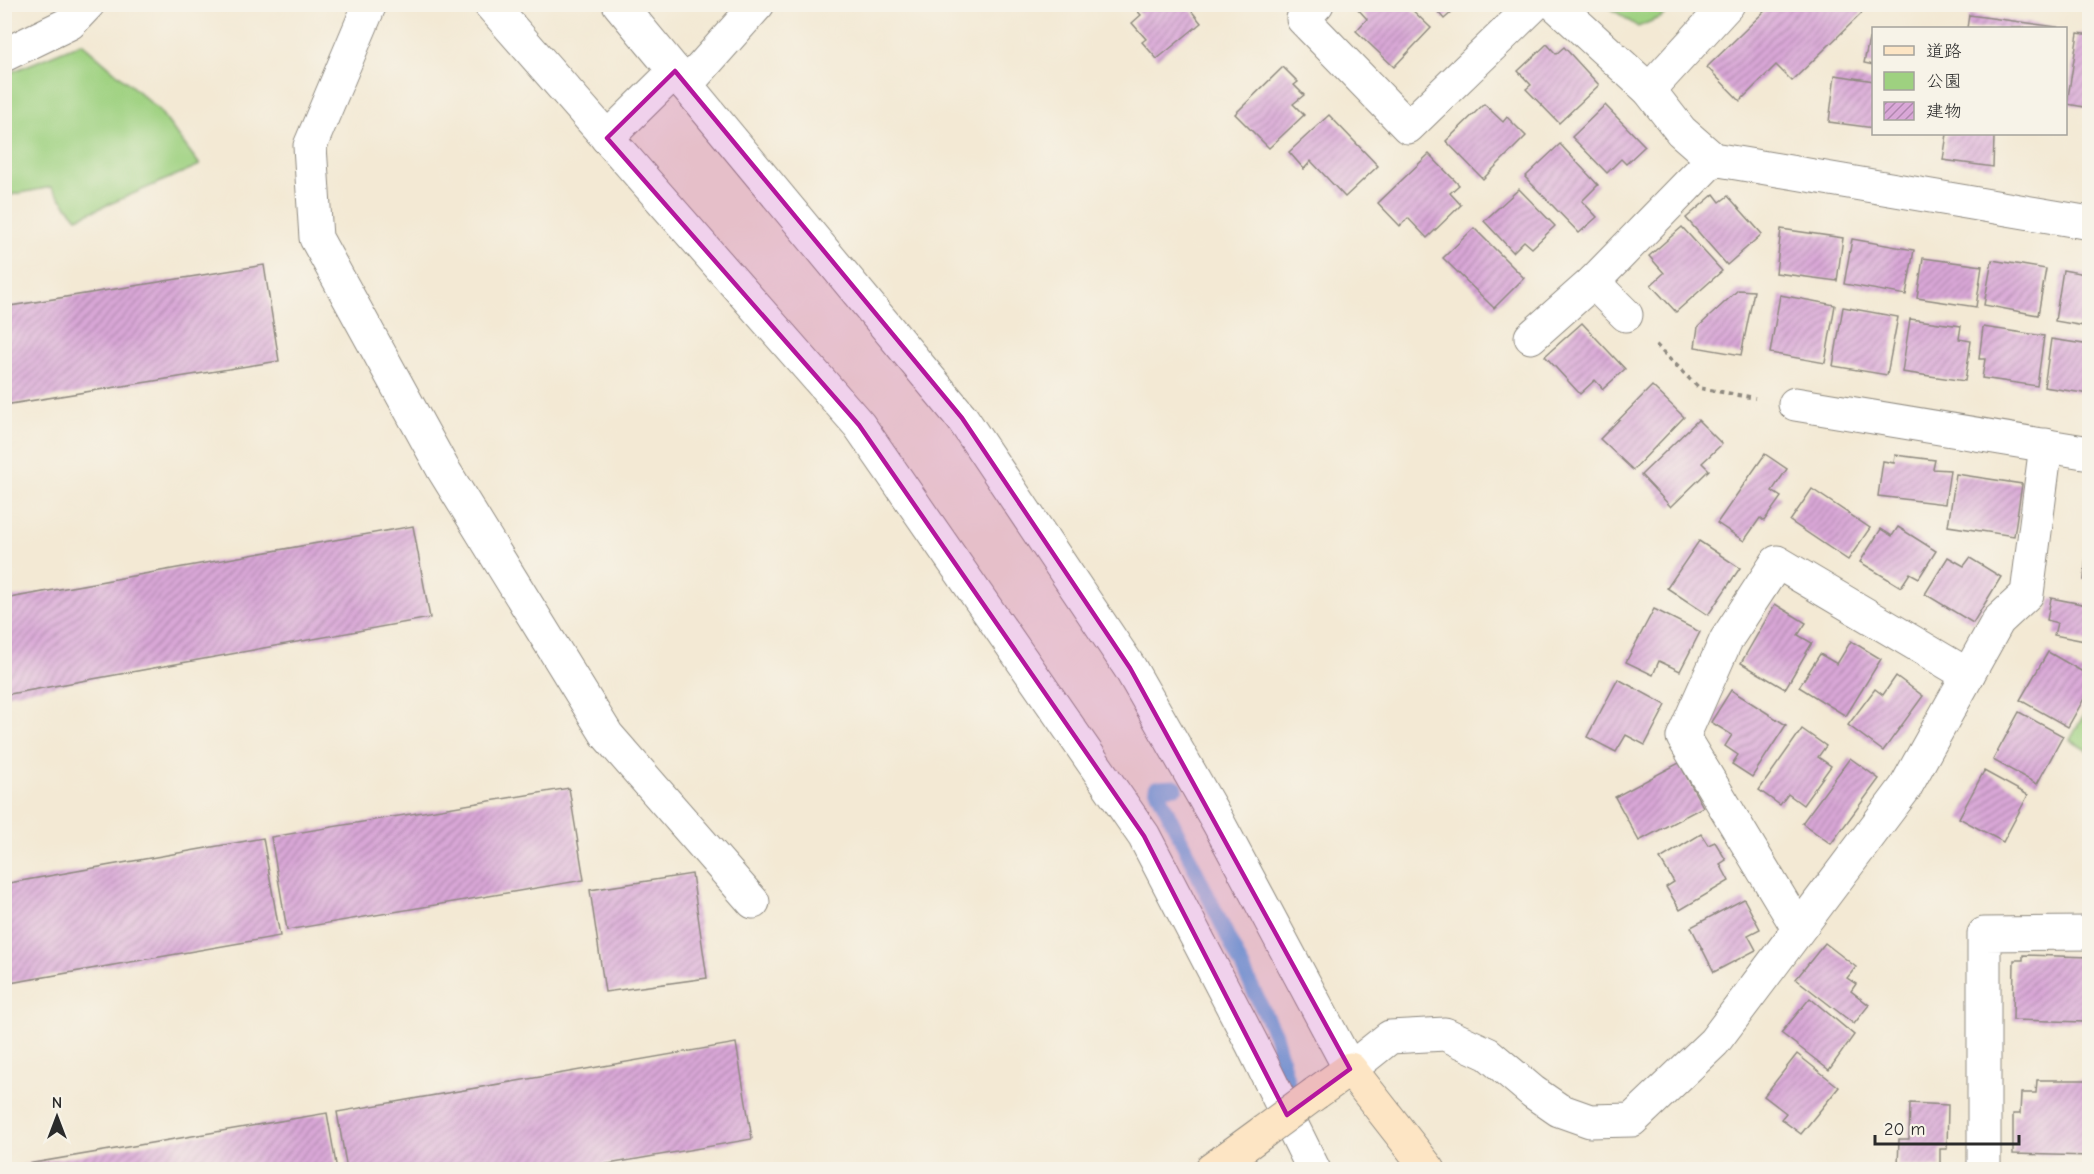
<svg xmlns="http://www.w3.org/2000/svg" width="2094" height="1174" viewBox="0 0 2094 1174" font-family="'Comic Neue','Klee One',sans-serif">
  <defs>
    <pattern id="building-hatch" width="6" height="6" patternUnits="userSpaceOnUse" patternTransform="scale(1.5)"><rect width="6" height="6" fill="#d9a7d7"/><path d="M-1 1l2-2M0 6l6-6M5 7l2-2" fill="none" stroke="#b088af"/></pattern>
  </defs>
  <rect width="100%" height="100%" fill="#f7f3e8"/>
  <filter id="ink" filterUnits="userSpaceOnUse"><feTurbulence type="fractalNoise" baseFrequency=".0167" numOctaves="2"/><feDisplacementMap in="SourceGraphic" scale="12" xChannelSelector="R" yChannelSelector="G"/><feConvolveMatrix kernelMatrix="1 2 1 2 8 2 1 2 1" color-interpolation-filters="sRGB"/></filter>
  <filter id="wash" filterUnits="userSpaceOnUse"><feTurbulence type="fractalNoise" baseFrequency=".008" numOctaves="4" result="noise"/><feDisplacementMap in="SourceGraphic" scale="24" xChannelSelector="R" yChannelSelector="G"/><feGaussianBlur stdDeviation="1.35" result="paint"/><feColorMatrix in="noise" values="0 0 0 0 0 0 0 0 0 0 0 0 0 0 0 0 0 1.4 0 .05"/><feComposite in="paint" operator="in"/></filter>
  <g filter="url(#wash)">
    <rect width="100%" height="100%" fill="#f3e9d4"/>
    <g fill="#9ed180" stroke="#647e56" stroke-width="1.5">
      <path d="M1606 5H1676L1661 17 1638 27Z"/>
      <path d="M82 43 158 109 200 165 77 218 51 187 5 196 4 75Z"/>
      <path d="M2089 705V752L2070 740Z"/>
    </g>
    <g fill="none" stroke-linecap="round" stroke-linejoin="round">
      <path stroke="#63b1dd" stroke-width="15" d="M1176 787 1156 788 1275 1035 1291 1094"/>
    </g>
    <g id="blocks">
      <g fill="url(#building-hatch)">
        <path d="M1131 4H1186L1201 23 1157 59 1142 42 1146 39 1132 23 1141 15Z"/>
        <path d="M1358 4H1406L1431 28 1394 67 1356 31 1367 19 1356 7Z"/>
        <path d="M1431 4H1461L1444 19Z"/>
        <path d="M1772 4H1853L1862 13 1792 81 1776 65 1740 101 1707 67Z"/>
        <path d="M1969 15 2057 27 2056 28H1967Z"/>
        <path d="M2078 33 2090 35V108L2067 104Z"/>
        <path d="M1869 39 1874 40V65L1864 63Z"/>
        <path d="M1547 44 1556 54 1564 47 1599 85 1559 123 1526 89 1531 85 1518 71Z"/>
        <path d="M1283 67 1298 82 1294 85 1304 95 1293 104 1304 115 1269 148 1235 114Z"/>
        <path d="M1835 75 1874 81V128L1829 122Z"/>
        <path d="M1484 104 1503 122 1507 117 1526 136 1483 179 1446 141Z"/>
        <path d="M1605 105 1645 146 1626 164 1621 159 1607 173 1572 137Z"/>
        <path d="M1329 115 1378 166 1345 197 1311 161 1304 169 1289 152Z"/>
        <path d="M1947 134H1993L1994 137 1993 167 1943 160Z"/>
        <path d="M1560 144 1598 185 1582 201 1597 217 1579 233 1525 177Z"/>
        <path d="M1429 154 1459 185 1450 193 1461 205 1427 238 1408 218 1400 226 1378 203Z"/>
        <path d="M1519 189 1555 226 1532 248 1524 241 1513 252 1484 221Z"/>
        <path d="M1714 194 1720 202 1728 196 1762 234 1727 265 1686 218Z"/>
        <path d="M1682 227 1722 271 1676 312 1651 285 1664 273 1649 256Z"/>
        <path d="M1474 228 1524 278 1494 308 1443 258Z"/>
        <path d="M1781 229 1843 238 1837 281 1776 273Z"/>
        <path d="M1852 239 1914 250 1906 295 1844 284Z"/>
        <path d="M1923 258 1982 266 1976 307 1917 298Z"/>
        <path d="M1992 260 2046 269 2038 315 1984 305Z"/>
        <path d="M264 265 279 361 4 405V307Z"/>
        <path d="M2063 270 2090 275V327L2055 321Z"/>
        <path d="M1738 290 1754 291 1741 355 1695 347 1698 327Z"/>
        <path d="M1780 295 1835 305 1825 363 1770 353Z"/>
        <path d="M1843 307 1898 317 1887 375 1833 366Z"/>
        <path d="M1910 319 1961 326 1959 339 1971 341 1965 381 1902 372Z"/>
        <path d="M1582 323 1625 369 1603 389 1595 380 1580 394 1545 356Z"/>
        <path d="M1983 327 2044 336 2037 386 1982 378 1985 359H1979Z"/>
        <path d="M2051 339 2090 345V394L2044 387Z"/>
        <path d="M1652 386 1684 417 1633 470 1600 439Z"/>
        <path d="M1698 420 1722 444 1702 463 1709 470 1671 507 1641 475Z"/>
        <path d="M1765 454 1787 469 1772 491 1781 497 1764 521 1760 518 1744 541 1717 523Z"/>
        <path d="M1895 455 1935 460 1933 469 1950 470 1945 504 1878 496 1883 461 1894 463Z"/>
        <path d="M1956 474 2022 484 2014 536 1948 526Z"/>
        <path d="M1812 489 1870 528 1848 560 1790 521Z"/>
        <path d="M413 526 430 618 4 695V599Z"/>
        <path d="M1898 527 1936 551 1919 578 1910 573 1901 587 1860 562 1881 529 1892 536Z"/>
        <path d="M2088 531 2090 532V580H2084Z"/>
        <path d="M1699 541 1740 568 1708 615 1667 588Z"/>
        <path d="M1948 557 1964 566 1970 558 2001 577 1973 623 1925 594Z"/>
        <path d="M2088 597 2090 642 2054 635 2057 623 2047 620 2051 598 2087 605Z"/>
        <path d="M1775 604 1806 623 1798 635 1812 643 1785 689 1741 663Z"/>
        <path d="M1654 609 1700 632 1680 671 1659 661 1653 675 1626 662Z"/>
        <path d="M1851 641 1881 659 1846 716 1799 687 1820 654 1837 664Z"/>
        <path d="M2048 652 2090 676V688L2068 727 2020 700Z"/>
        <path d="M1896 676 1923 696 1883 751 1848 725 1875 689 1883 695Z"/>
        <path d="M1618 679 1666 705 1645 745 1626 735 1616 752 1587 737Z"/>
        <path d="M1731 690 1786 725 1752 777 1732 764 1738 755 1725 746 1732 735 1711 722Z"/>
        <path d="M2019 712 2063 736 2037 784 1993 760Z"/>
        <path d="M1802 729 1826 746 1818 757 1831 766 1803 805 1788 794 1780 805 1759 790Z"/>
        <path d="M1850 758 1879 779 1831 844 1802 823Z"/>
        <path d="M1679 763 1703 807 1639 841 1615 797Z"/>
        <path d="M1984 771 2028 795 2003 842 1959 818Z"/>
        <path d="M569 788 584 880 287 930 271 837Z"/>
        <path d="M1701 834 1708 845 1715 842 1726 860 1720 864 1729 881 1680 910 1666 887 1674 882 1660 859Z"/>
        <path d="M263 838 280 936 4 984V884Z"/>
        <path d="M692 874 707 978 605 992 590 890Z"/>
        <path d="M1744 899 1760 929 1748 935 1756 950 1714 972 1691 927Z"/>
        <path d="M1825 943 1856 967 1847 978 1856 984 1851 991 1869 1005 1854 1024 1796 979Z"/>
        <path d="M2023 955 2090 957V1054H2084L2085 1022 2013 1020 2014 960H2023Z"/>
        <path d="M1810 998 1854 1035 1829 1070 1781 1033Z"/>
        <path d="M736 1043 752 1139 574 1170H347L337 1112Z"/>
        <path d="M1797 1054 1839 1087 1801 1134 1781 1119 1786 1113 1764 1096Z"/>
        <path d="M2037 1080H2090V1156L2013 1154V1114H2020L2021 1093H2036Z"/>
        <path d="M1910 1103 1948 1105 1947 1149H1940V1167L1898 1166 1899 1139H1909Z"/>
        <path d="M327 1113 337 1170H4V1168Z"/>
      </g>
    </g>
  </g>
  <g filter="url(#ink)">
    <use href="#blocks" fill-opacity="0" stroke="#8f8a80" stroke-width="1.5"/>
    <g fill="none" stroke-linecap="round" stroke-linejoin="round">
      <g stroke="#8f8a80" stroke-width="35">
        <g id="street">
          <path d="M370 4 310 146 316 238 443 469 607 735 753 902"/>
          <path d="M490 4 859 425 1144 836 1252 1044 1314 1170"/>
          <path d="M619 4 962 418 1130 668 1218 822 1350 1069 1390 1037 1445 1034 1488 1054 1533 1092 1559 1110 1590 1121 1632 1120 1714 1042 1905 788 1998 621 2027 594 2046 445"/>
          <path d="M1317 4 1303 19 1408 127 1535 4"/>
          <path d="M1555 4 1649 90 1681 131 1713 159 2090 223"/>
          <path d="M4 55 70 23 88 4"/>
          <path d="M686 85 758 4"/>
          <path d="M1649 90 1728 4"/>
          <path d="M607 138 675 71"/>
          <path d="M1593 282 1626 315"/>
          <path d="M1531 337 1593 282 1713 159"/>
          <path d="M1795 404 2090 453"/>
          <path d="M1798 928 1683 737 1726 640 1777 562 1968 675"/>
          <path d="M1984 1170V934L2090 933"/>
        </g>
      </g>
      <g stroke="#8f8a80" stroke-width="35">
        <g id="secondary">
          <path d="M1316 1093 1350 1069 1429 1170"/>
          <path d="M1211 1170 1263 1132"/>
        </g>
      </g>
      <path stroke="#8f8a80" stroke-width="4" stroke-dasharray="4.5 4.5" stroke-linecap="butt" d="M1656 345 1699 388 1755 398"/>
      <use href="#street" stroke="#fff" stroke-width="33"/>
      <use href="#secondary" stroke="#fde5c4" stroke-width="33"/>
      <g stroke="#8f8a80" stroke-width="35" stroke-linecap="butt">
        <path id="secondary-bridge" d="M1263 1132 1316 1093"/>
      </g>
      <use href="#secondary-bridge" stroke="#fde5c4" stroke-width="33"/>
    </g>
  </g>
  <path fill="#b5179e" fill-opacity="0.2" stroke="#b5179e" stroke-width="4.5" stroke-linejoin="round" d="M675 71 962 418 1130 668 1350 1069 1287 1115 1144 836 859 425 607 138Z"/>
  <rect width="2094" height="1174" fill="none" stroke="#f7f3e8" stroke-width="24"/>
  <rect x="1872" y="27" width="195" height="108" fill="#f7f3e8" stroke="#a5a39c" stroke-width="1.5"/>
  <rect x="1884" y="46" width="30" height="9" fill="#fde5c4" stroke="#a5a39c" stroke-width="1.5"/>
  <text x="1926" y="57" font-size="18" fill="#2b2b2b">道路</text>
  <rect x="1884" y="72" width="30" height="18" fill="#9ed180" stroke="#a5a39c" stroke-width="1.5"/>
  <text x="1926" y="87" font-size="18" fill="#2b2b2b">公園</text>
  <rect x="1884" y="102" width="30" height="18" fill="url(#building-hatch)" stroke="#a5a39c" stroke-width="1.5"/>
  <text x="1926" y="117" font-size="18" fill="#2b2b2b">建物</text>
  <g transform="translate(57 1117)" stroke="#f7f3e8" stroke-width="4.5" paint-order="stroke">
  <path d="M0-4.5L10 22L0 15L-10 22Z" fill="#2b2b2b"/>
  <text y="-9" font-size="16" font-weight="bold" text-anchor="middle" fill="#2b2b2b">N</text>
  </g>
  <path d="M1875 1135v9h144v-9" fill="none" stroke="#2b2b2b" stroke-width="3"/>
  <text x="1884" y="1135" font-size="18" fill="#2b2b2b" stroke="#f7f3e8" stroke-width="4.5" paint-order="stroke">20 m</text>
</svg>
